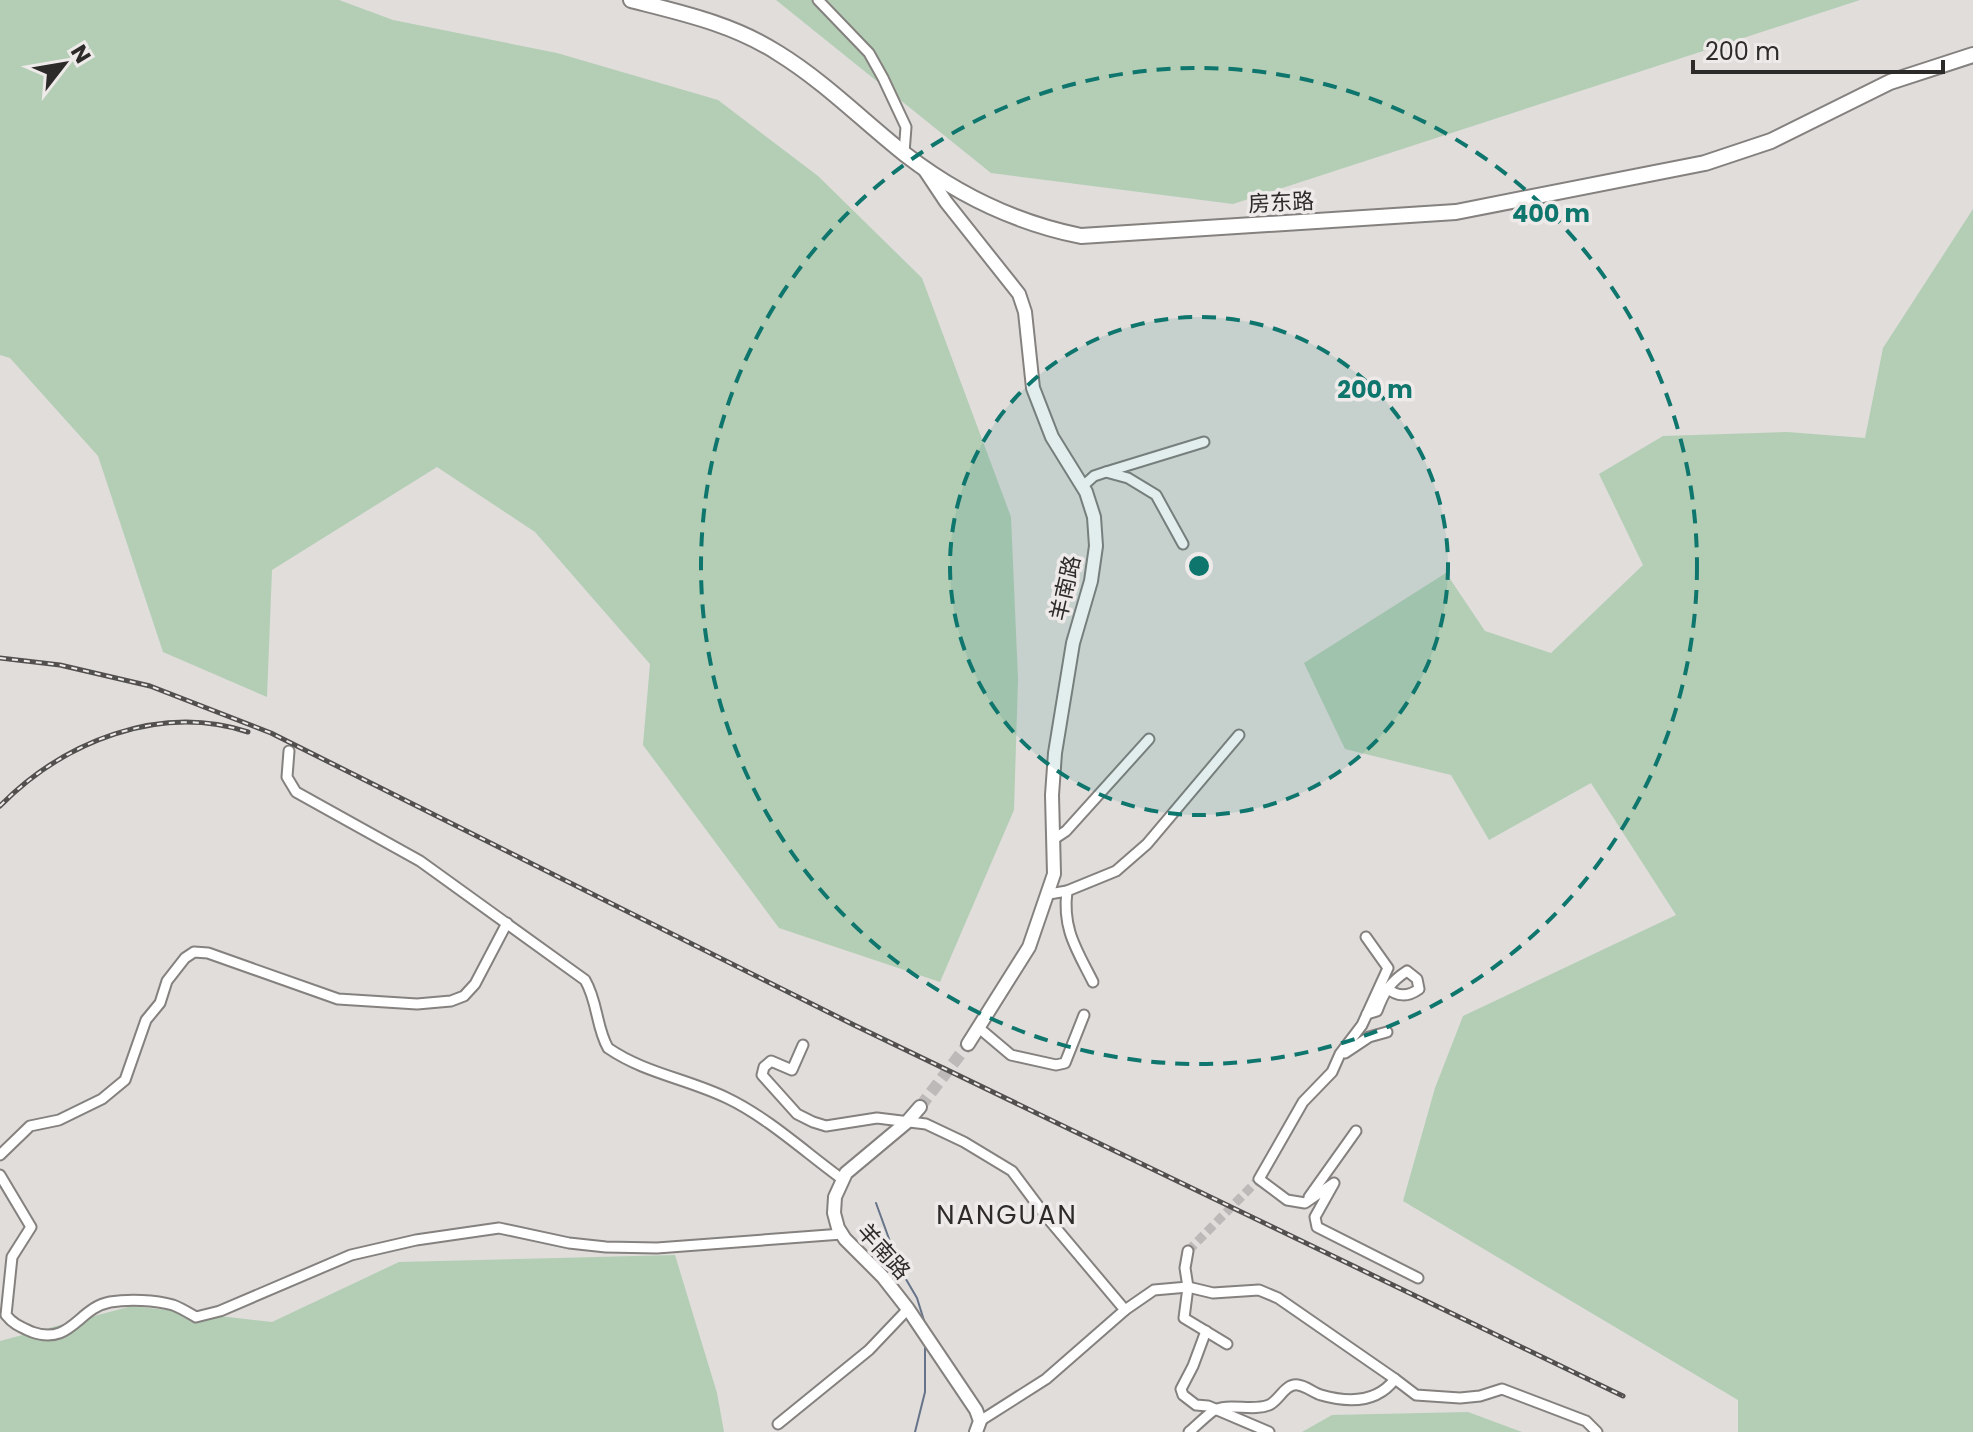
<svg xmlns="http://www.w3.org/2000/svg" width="1973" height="1432" viewBox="0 0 1973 1432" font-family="Poppins,'Noto Sans SC',sans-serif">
  <rect width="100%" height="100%" fill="#e0dddb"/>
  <g fill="#b3ceb5">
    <path d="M0 0H339L393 20 557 53 718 100 818 176 922 278 1011 517 1018 679 1014 810 940 982 779 928 643 745 650 664 535 532 437 467 272 570 267 697 163 652 98 456 10 358 0 355Z"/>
    <path d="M776 0H1860L1233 204 991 173Z"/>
    <path d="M1973 209V1432H1738V1400L1403 1201 1435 1088 1463 1016 1676 915 1591 783 1489 840 1451 775 1345 749 1304 663 1446 573 1485 631 1551 653 1643 565 1599 474 1663 436 1787 432 1865 438 1883 348Z"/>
    <path d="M675 1255 717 1393 724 1432H0V1341L132 1306 272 1322 399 1262Z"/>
    <path d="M1468 1412 1522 1432H1302L1332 1415Z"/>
  </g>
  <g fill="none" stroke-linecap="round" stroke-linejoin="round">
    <g stroke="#667388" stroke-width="2">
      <path d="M876 1203 900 1269 917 1298 926 1327"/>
      <path d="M915 1432 925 1392V1345"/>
    </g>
    <path stroke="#bcb9b8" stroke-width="9" stroke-dasharray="9 4.5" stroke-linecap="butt" d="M1188 1251 1259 1179"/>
    <path stroke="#bcb9b8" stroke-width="12" stroke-dasharray="12 6" stroke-linecap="butt" d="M920 1107 968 1044"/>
    <g stroke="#84817f" stroke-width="13">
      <g id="minor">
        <path d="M818 0 869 53 883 78 906 127 904 153"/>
        <path d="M1106 472 1204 442"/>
        <path d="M1083 486 1094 476 1106 472 1128 478 1156 495 1183 544"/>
        <path d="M289 751 287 777 296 792 420 861 585 980C598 1002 596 1027 608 1048 644 1073 688 1079 727 1098 767 1117 805 1152 842 1179"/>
        <path d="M1054 839 1066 831 1149 739"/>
        <path d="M1067 891C1062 929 1077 950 1093 982"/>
        <path d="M1049 894 1067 891 1116 871 1147 844 1239 735"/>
        <path d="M1366 937 1388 968 1362 1025 1340 1054 1332 1072 1303 1102 1259 1179 1287 1200 1305 1203 1334 1183 1315 1217 1317 1227 1418 1278"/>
        <path d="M1367 1014 1377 1011C1384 992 1390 982 1407 971L1417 979 1419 989C1408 997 1397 997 1387 988"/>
        <path d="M979 1028 1011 1055 1056 1065 1065 1063 1084 1015"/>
        <path d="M803 1045 792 1070 771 1061 764 1067 762 1075 797 1114 813 1122 826 1126 877 1118 926 1124 964 1142 1012 1171 1045 1215 1125 1310 1154 1290 1188 1287 1213 1293 1259 1290 1278 1298 1395 1379"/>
        <path d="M1345 1053 1369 1037 1387 1032"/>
        <path d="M0 1155 30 1126 59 1120 102 1099 125 1080 146 1020 160 1003 167 981 185 958 194 952 208 953 338 999 417 1004 451 1001 464 996 475 984 507 923"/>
        <path d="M0 1175 31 1227 12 1257 6 1315C14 1325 21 1327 32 1332 71 1346 78 1308 110 1302 129 1299 155 1300 173 1305 181 1308 189 1313 196 1317L220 1311 351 1255 416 1240 499 1228 569 1243 606 1247 657 1248 842 1234"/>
        <path d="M1309 1197 1356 1131"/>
        <path d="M1188 1251 1185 1268 1188 1287 1184 1318 1227 1344"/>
        <path d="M1206 1331 1193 1366 1181 1389 1183 1395 1196 1405 1208 1406 1269 1432"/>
        <path d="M980 1421 1046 1379 1125 1310"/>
        <path d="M778 1424 869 1350 908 1309"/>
        <path d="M1189 1432C1197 1425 1205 1417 1213 1411 1228 1402 1252 1412 1269 1405 1279 1401 1285 1383 1298 1385 1306 1386 1314 1393 1321 1395 1349 1403 1377 1403 1395 1379L1416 1395 1460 1398 1480 1396 1502 1389 1586 1421 1597 1432"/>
      </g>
    </g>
    <g stroke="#84817f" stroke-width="16">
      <g id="tertiary">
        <path d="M924 169 946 202 1019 294 1025 312 1033 388 1052 437 1086 492 1094 517 1096 546 1091 581 1073 643 1055 753 1052 795 1054 874 1029 947 968 1044"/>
        <path d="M920 1107 907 1122 846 1173 835 1197 834 1213 838 1228 845 1239 883 1277 908 1309 976 1410 980 1421 976 1432"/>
      </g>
    </g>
    <g stroke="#84817f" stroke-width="18">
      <path id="secondary" d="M631 0C682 13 733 24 778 53 825 82 863 121 906 155 958 195 1017 223 1081 236L1456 212 1705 163 1771 141 1890 82 1973 55"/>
    </g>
    <use href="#minor" stroke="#fff" stroke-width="9"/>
    <use href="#tertiary" stroke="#fff" stroke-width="12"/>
    <use href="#secondary" stroke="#fff" stroke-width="14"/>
    <g stroke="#51504f" stroke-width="5">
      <g id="rail">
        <path d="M0 658 60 665 150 686 271 733 854 1025 1623 1396"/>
        <path d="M0 806C63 742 159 703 248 732"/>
      </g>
    </g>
    <use href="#rail" stroke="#eeeae9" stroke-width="2" stroke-dasharray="6" stroke-linecap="butt"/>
  </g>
  <circle cx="1199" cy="566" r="249" fill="#0f766e" fill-opacity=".12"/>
  <g fill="none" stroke="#0f766e" stroke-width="4" stroke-dasharray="14 10">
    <circle cx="1199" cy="566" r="249"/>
    <circle cx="1199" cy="566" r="498"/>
  </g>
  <g text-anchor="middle" stroke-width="7" stroke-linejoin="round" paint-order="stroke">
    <g font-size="22" fill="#2c2b2a" stroke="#eeeae9">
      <text transform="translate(1281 202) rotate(-3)" y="8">房东路</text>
      <text transform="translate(1065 588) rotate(-77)" y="8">羊南路</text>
      <text transform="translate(884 1251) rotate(48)" y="8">羊南路</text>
    </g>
    <g font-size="26" letter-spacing="2" fill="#2c2b2a" stroke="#eeeae9">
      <text x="1007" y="1224">NANGUAN</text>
    </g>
  </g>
  <circle cx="1199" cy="566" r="12" fill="#0f766e" stroke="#eeeae9" stroke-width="4"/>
  <g font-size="24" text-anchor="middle" font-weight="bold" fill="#0f766e" stroke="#eeeae9" stroke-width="7" stroke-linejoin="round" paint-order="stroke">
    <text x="1551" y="222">400 m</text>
    <text x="1375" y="398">200 m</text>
  </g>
  <g transform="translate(64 64) rotate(59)" stroke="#eeeae9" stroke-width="6" paint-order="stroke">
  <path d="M0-6L14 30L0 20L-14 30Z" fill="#2c2b2a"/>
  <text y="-12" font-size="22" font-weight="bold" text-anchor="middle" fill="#2c2b2a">N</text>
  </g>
  <path d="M1693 60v12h250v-12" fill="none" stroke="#2c2b2a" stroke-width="4"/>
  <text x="1705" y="60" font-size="24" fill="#2c2b2a" stroke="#eeeae9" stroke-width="6" paint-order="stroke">200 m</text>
</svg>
